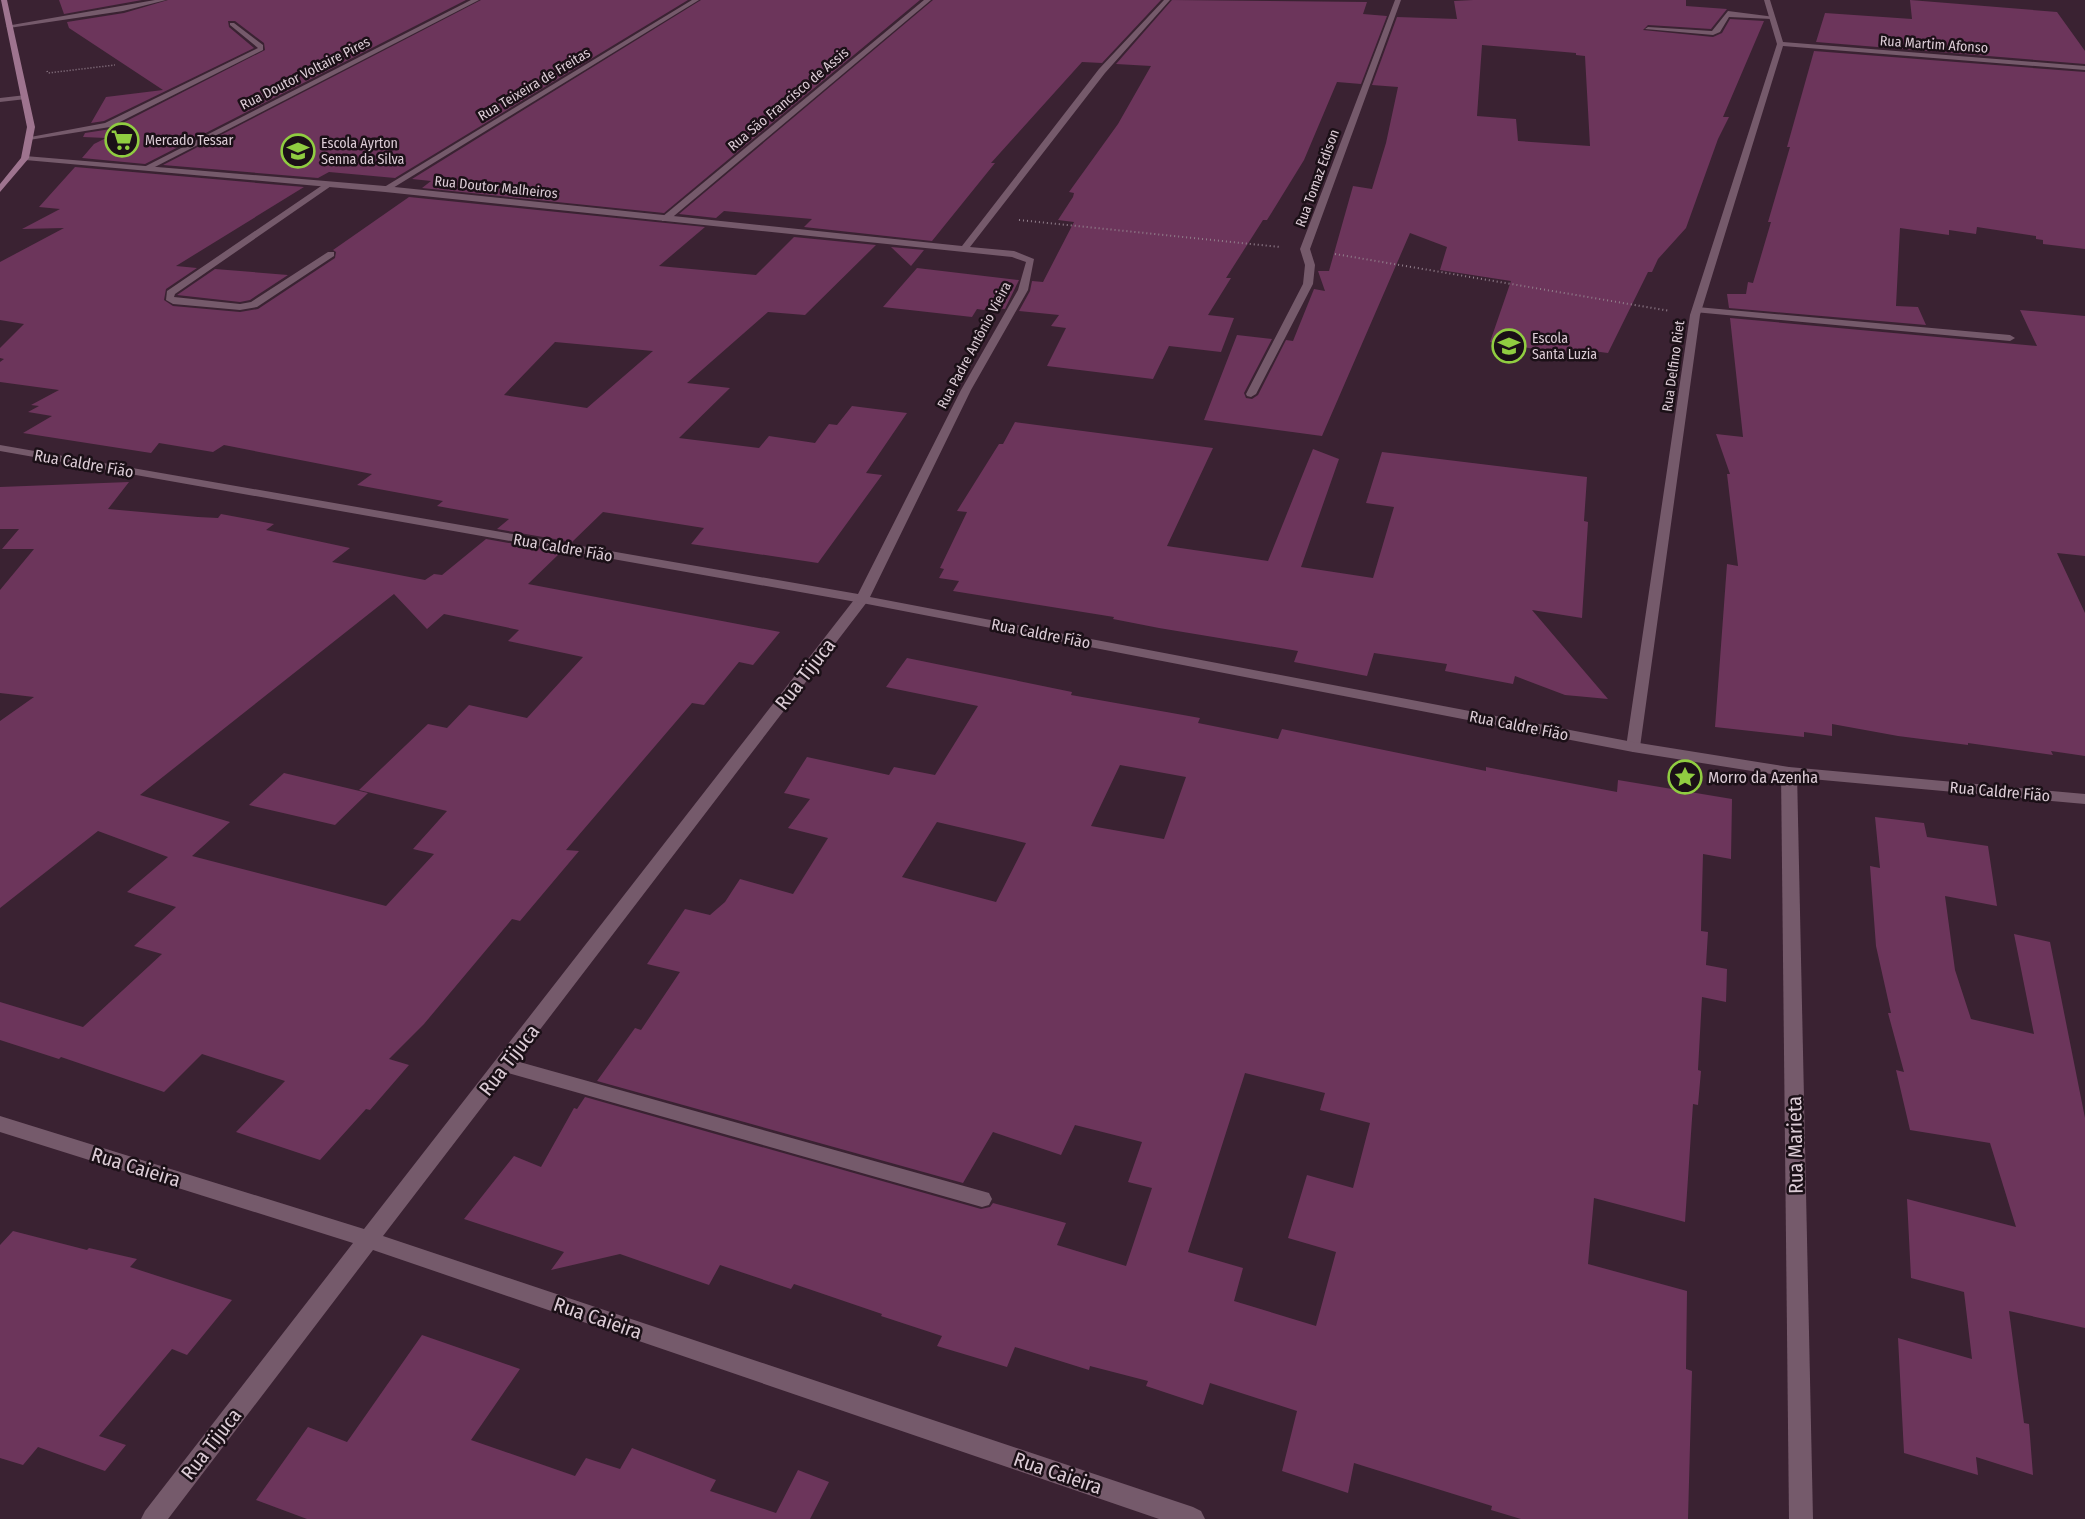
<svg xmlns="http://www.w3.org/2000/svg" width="2085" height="1519" viewBox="0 0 2085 1519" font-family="'Fira Sans Condensed',sans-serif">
  <rect width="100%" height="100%" fill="#3a2232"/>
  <g fill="#6c355b" fill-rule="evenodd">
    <path d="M59 0H142L64 14Z"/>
    <path d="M168 0H466L145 164 82 158 94 144 106 138 83 137 85 133 111 129 265 50 264 43 235 21H228L229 27 254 48 104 121 91 123 106 97 163 90 69 28 67 22 124 13Z"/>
    <path d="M481 0H688L395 178 329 172 318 178 163 165Z"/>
    <path d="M701 0H920L664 213 422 188 431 181 412 179Z"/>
    <path d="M933 0H1161L1102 63 1082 62 991 163H995L932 241 804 227 812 219 724 211 716 218 679 214Z"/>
    <path d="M1172 0 1367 2 1363 14 1387 16 1361 84 1337 82 1304 160 1267 220H1263L1226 278H1231L1208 315 1234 318 1221 352 1169 346 1153 379 1047 366 1066 328 1051 326 1059 315 1019 311 1030 291 1032 281 1043 282 1074 222 1058 220 1073 197 1074 193 1069 192 1118 124 1151 66 1116 64Z"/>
    <path d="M1473 0H1686V6L1727 9 1711 29 1648 25 1643 30 1713 37 1722 33 1730 19 1764 21 1723 117H1729L1718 139 1686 228 1658 259 1652 272H1648L1608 353 1577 349 1575 355 1490 342 1511 281 1440 270 1447 247 1410 233 1322 436 1204 420 1237 335 1272 339 1244 393 1246 398 1252 399 1258 395 1286 340 1293 341 1314 289 1325 291 1318 271H1329L1353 186 1372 189 1386 143 1398 87 1372 85 1397 17 1457 19 1454 1ZM1482 45 1576 53V55L1585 56 1590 146 1518 141 1516 119 1477 116Z"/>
    <path d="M1910 0 2057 12 2085 51V64L1816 42 1825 13 1912 19Z"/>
    <path d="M1814 51 2085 72V249L2043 244V240L2036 239V236L1977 227 1976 234 1949 230V235L1900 228 1896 306 1918 307 1926 325 1729 308 1727 294H1746L1748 282 1753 283 1771 222H1768L1790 147H1787Z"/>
    <path d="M75 167 304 187 176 266 197 268 166 289 164 300 173 306 240 312 258 309 335 258 336 252 333 250 409 197 705 227 659 266 756 275 794 237 876 245 805 315 768 312 687 383 730 388 679 438 759 448 769 436 815 443 829 424 837 425 852 406 907 413 866 473 882 475 818 563 691 544 704 528 603 512 572 542 497 529 509 519 437 506 443 501 357 485 372 474 224 445 213 452 159 443 151 453 23 433 52 416 28 412 39 406 31 405 59 390 0 382V362L4 359 0 358V348L24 324 0 320V262L64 228 22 229 60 209 39 207ZM555 342 653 351 587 408 504 395Z"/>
    <path d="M891 247 924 250 911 266Z"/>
    <path d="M917 268 1019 280 1005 309 987 307 984 310 977 309 972 317 883 307Z"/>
    <path d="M215 269 288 275 250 300 240 302 177 295Z"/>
    <path d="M2020 310 2085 316V556L2057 553 2085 613V756L2051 751 2053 755 1968 743V745L1898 736 1832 724V736L1804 732V737L1715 727 1727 564 1738 566 1727 474H1730L1716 434 1743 437 1730 318 2037 346Z"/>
    <path d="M1015 422 1213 448 1167 546 1268 561 1313 449 1339 459 1301 567 1373 578 1394 507 1366 503 1382 452 1587 477 1584 521 1588 522 1582 618 1532 610 1608 699 1565 695 1515 676 1513 684 1445 671 1447 664 1374 653 1367 676 1294 662 1298 651 1159 628 1113 619 1114 617 953 591 959 581 939 578 944 569 940 568 967 512 957 511 999 444H1003Z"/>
    <path d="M129 482 108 509 198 517 218 518 221 514 274 524 266 530 350 548 332 562 425 580 434 574 442 575 486 539 561 552 528 584 780 632 753 665 739 662 704 705 692 703 566 850 579 851 520 921 512 919 424 1024 389 1059 409 1065 370 1110 366 1109 320 1160 236 1132 285 1081 202 1054 164 1092 61 1057 59 1059 0 1040V1002L83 1027 162 954 134 946 176 907 127 892 168 857 98 831 0 908V721L34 697 0 693V590L34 549H2L19 529H0V487ZM394 594 427 629 444 614 519 630 508 641 583 657 527 718 469 705 447 728 428 724 359 790 447 811 413 849 434 854 386 906 192 856 230 822 140 795Z"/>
    <path d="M907 658 1072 692 1071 695 1200 718 1198 723 1278 739 1282 729 1486 771V767L1617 792 1618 780 1732 799 1731 859 1703 854 1701 931 1708 932 1706 965 1727 969 1726 1002 1702 997 1698 1070 1701 1071 1698 1105 1693 1104 1685 1222 1594 1198 1588 1264 1687 1291 1686 1369 1692 1371 1688 1519H1521L1491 1510 1492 1506 1354 1463 1348 1493 1282 1471 1297 1411 1210 1383 1203 1405 1146 1386 1148 1381 1090 1366 1089 1370 1015 1347 1007 1367 937 1346 942 1336 881 1316 882 1314 794 1284 791 1289 720 1265 709 1285 620 1254 551 1270 564 1252 464 1219 514 1156 541 1167 574 1108 577 1109 585 1097 981 1209 990 1207 993 1203 1066 1223 1057 1245 1126 1266 1152 1188 1128 1182 1142 1142 1075 1125 1061 1155 993 1132 963 1183 597 1081 635 1028 641 1030 680 972 647 964 685 909 710 915 725 902 740 879 793 894 828 838 788 828 810 799 784 793 807 757 889 775 894 767 935 775 978 706 886 687ZM1120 765 1186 777 1164 839 1091 826ZM937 822 1026 843 996 902 902 877ZM1245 1073 1325 1093 1320 1110 1370 1123 1353 1188 1307 1175 1288 1238 1336 1252 1316 1326 1234 1301 1243 1268 1188 1252Z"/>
    <path d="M284 773 368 793 335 825 249 805Z"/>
    <path d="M1875 817 1924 823 1927 837 1988 846 1997 906 1945 896 1955 970 1971 1019 2034 1034 2014 934 2050 942 2085 1118V1328L2009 1311 2024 1423 2029 1424 2033 1475 1976 1457 1978 1475 1904 1453 1898 1338 1972 1359 1964 1292 1911 1278 1907 1199 2016 1227 1990 1143 1910 1130 1896 1070 1904 1072 1888 1013H1891L1876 946 1870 866 1880 868Z"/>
    <path d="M13 1231 87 1250 89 1248 137 1259 130 1267 232 1300 187 1355 172 1349 99 1436 126 1445 105 1471 38 1447 23 1465 0 1458V1245Z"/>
    <path d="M422 1335 520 1369 471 1440 575 1476 586 1458 620 1469 632 1448 716 1480 710 1491 776 1513 798 1470 829 1482 810 1519H307L256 1500 308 1427 347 1442Z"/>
  </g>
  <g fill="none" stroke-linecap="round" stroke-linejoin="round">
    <path stroke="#917e8b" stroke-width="1.5" stroke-dasharray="1 2" stroke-linecap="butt" d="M47 71 48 73 115 65"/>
    <g stroke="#917e8b" stroke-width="2" stroke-dasharray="1 3" stroke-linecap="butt">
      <path d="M1019 220 1280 247"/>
      <path d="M1335 254 1670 311"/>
    </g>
    <g fill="#755a6b" fill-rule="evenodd">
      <path d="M1728 11 1775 17 1772 19 1729 17 1720 32 1713 35 1645 29 1648 27 1712 31Z"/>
      <path d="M230 23H234L263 45V50L110 127 29 140 25 138 105 123 258 48 230 25Z"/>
      <path d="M327 182 334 184 175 294 174 297 240 304 251 302 328 252H334V256L257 307 240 310 173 304 166 300 167 291Z"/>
      <path d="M1697 307 2010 335 2015 338 2010 341 1694 312V308Z"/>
    </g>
    <g fill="#755a6b" fill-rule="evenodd">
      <path d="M155 0H166L123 11 9 28 6 26Z"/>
      <path d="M471 0H479L149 170 142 168Z"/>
      <path d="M692 0H699L388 191 381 189Z"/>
      <path d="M924 0H931L668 221H662V217Z"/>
      <path d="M1395 0H1401L1310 249 1315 265 1313 284 1256 394 1251 397 1247 396 1246 394 1303 284 1305 265 1300 249Z"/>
      <path d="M1764 0H1770L1783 42 2085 66V70L1783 46 1700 315 1640 747 1633 752 1626 747 1690 315 1777 44Z"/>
      <path d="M26 95V99L0 102V98Z"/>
      <path d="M862 595 869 599 867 602 516 1061 982 1191 989 1193 992 1199 989 1205 982 1207 508 1073 383 1236 1193 1507 1201 1511 1205 1519H1159L373 1250 168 1519H141L145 1511 353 1243 0 1132V1116L364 1229 857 596Z"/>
      <path d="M1789 767 1797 772 1813 1519H1789L1781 772Z"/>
    </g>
    <path fill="#755a6b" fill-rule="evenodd" d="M1164 0H1170L1105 73 970 247 1014 251 1034 259 1028 290 971 390 870 597 1633 742 1789 767 2085 794V804L1789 777 1633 752 862 603 0 451V445L858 594 961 390 1018 290 1026 262 1012 257 385 192 25 160 21 158 25 156 385 186 962 246 1099 69Z"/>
    <path fill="#9e748f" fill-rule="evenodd" d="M1 0H7L35 127 29 158 0 192V184L21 158 27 127Z"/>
  </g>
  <defs>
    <g id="supermarket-ring" transform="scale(1.725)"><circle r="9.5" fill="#1b1017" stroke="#90cd41" stroke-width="1.5"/><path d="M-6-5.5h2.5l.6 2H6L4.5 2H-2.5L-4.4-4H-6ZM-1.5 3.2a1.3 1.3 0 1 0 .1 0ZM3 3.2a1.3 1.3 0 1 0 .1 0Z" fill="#90cd41"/></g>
    <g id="school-ring" transform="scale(1.725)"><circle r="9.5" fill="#1b1017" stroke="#90cd41" stroke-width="1.5"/><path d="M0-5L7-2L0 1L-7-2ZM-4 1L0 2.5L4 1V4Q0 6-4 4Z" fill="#90cd41"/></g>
    <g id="sight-ring" transform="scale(1.725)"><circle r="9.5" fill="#1b1017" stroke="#90cd41" stroke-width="1.5"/><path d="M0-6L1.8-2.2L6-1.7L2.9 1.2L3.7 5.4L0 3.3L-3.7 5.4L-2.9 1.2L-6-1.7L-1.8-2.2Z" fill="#90cd41"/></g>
  </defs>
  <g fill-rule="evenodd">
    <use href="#supermarket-ring" x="122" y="140"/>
    <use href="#school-ring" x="298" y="151"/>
    <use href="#school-ring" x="1509" y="346"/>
    <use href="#sight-ring" x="1685" y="777"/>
  </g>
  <g text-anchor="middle" stroke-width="5" stroke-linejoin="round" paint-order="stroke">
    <g font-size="14" fill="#dcccd6" stroke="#1b1017">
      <text transform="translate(1934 44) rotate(4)" y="5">Rua Martim Afonso</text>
      <text transform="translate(305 73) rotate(-27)" y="5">Rua Doutor Voltaire Pires</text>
      <text transform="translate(534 84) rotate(-31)" y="5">Rua Teixeira de Freitas</text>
      <text transform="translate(788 99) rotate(-40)" y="5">Rua São Francisco de Assis</text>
      <text transform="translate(1317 178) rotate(-70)" y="5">Rua Tomaz Edison</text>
      <text transform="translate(496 187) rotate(6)" y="5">Rua Doutor Malheiros</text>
      <text transform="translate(974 345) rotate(-62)" y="5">Rua Padre Antônio Vieira</text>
      <text transform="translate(1673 366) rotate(-82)" y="5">Rua Delfino Riet</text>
    </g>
    <g font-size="14" fill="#dcccd6" stroke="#1b1017" text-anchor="start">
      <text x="145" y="145">Mercado Tessar</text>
      <text x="321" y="148">Escola Ayrton<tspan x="321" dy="16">Senna da Silva</tspan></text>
      <text x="1532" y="343">Escola<tspan x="1532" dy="16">Santa Luzia</tspan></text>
    </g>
    <g font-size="16" fill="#dcccd6" stroke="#1b1017">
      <text transform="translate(84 463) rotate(10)" y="6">Rua Caldre Fião</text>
      <text transform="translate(563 547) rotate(10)" y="6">Rua Caldre Fião</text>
      <text transform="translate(1041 633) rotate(11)" y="6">Rua Caldre Fião</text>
      <text transform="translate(1519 725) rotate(11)" y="6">Rua Caldre Fião</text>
      <text transform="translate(2000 791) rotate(5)" y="6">Rua Caldre Fião</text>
    </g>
    <g font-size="16" fill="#dcccd6" stroke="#1b1017" text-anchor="start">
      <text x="1708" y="783">Morro da Azenha</text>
    </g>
    <g font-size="20" fill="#dcccd6" stroke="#1b1017">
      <text transform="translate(805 674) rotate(-52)" y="7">Rua Tijuca</text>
      <text transform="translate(509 1060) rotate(-52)" y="7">Rua Tijuca</text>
      <text transform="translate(1795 1145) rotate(-91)" y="7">Rua Marieta</text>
      <text transform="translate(136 1167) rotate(17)" y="7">Rua Caieira</text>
      <text transform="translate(598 1318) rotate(19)" y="7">Rua Caieira</text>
      <text transform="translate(211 1444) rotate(-52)" y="7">Rua Tijuca</text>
      <text transform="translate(1058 1473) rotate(19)" y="7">Rua Caieira</text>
    </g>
  </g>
</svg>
